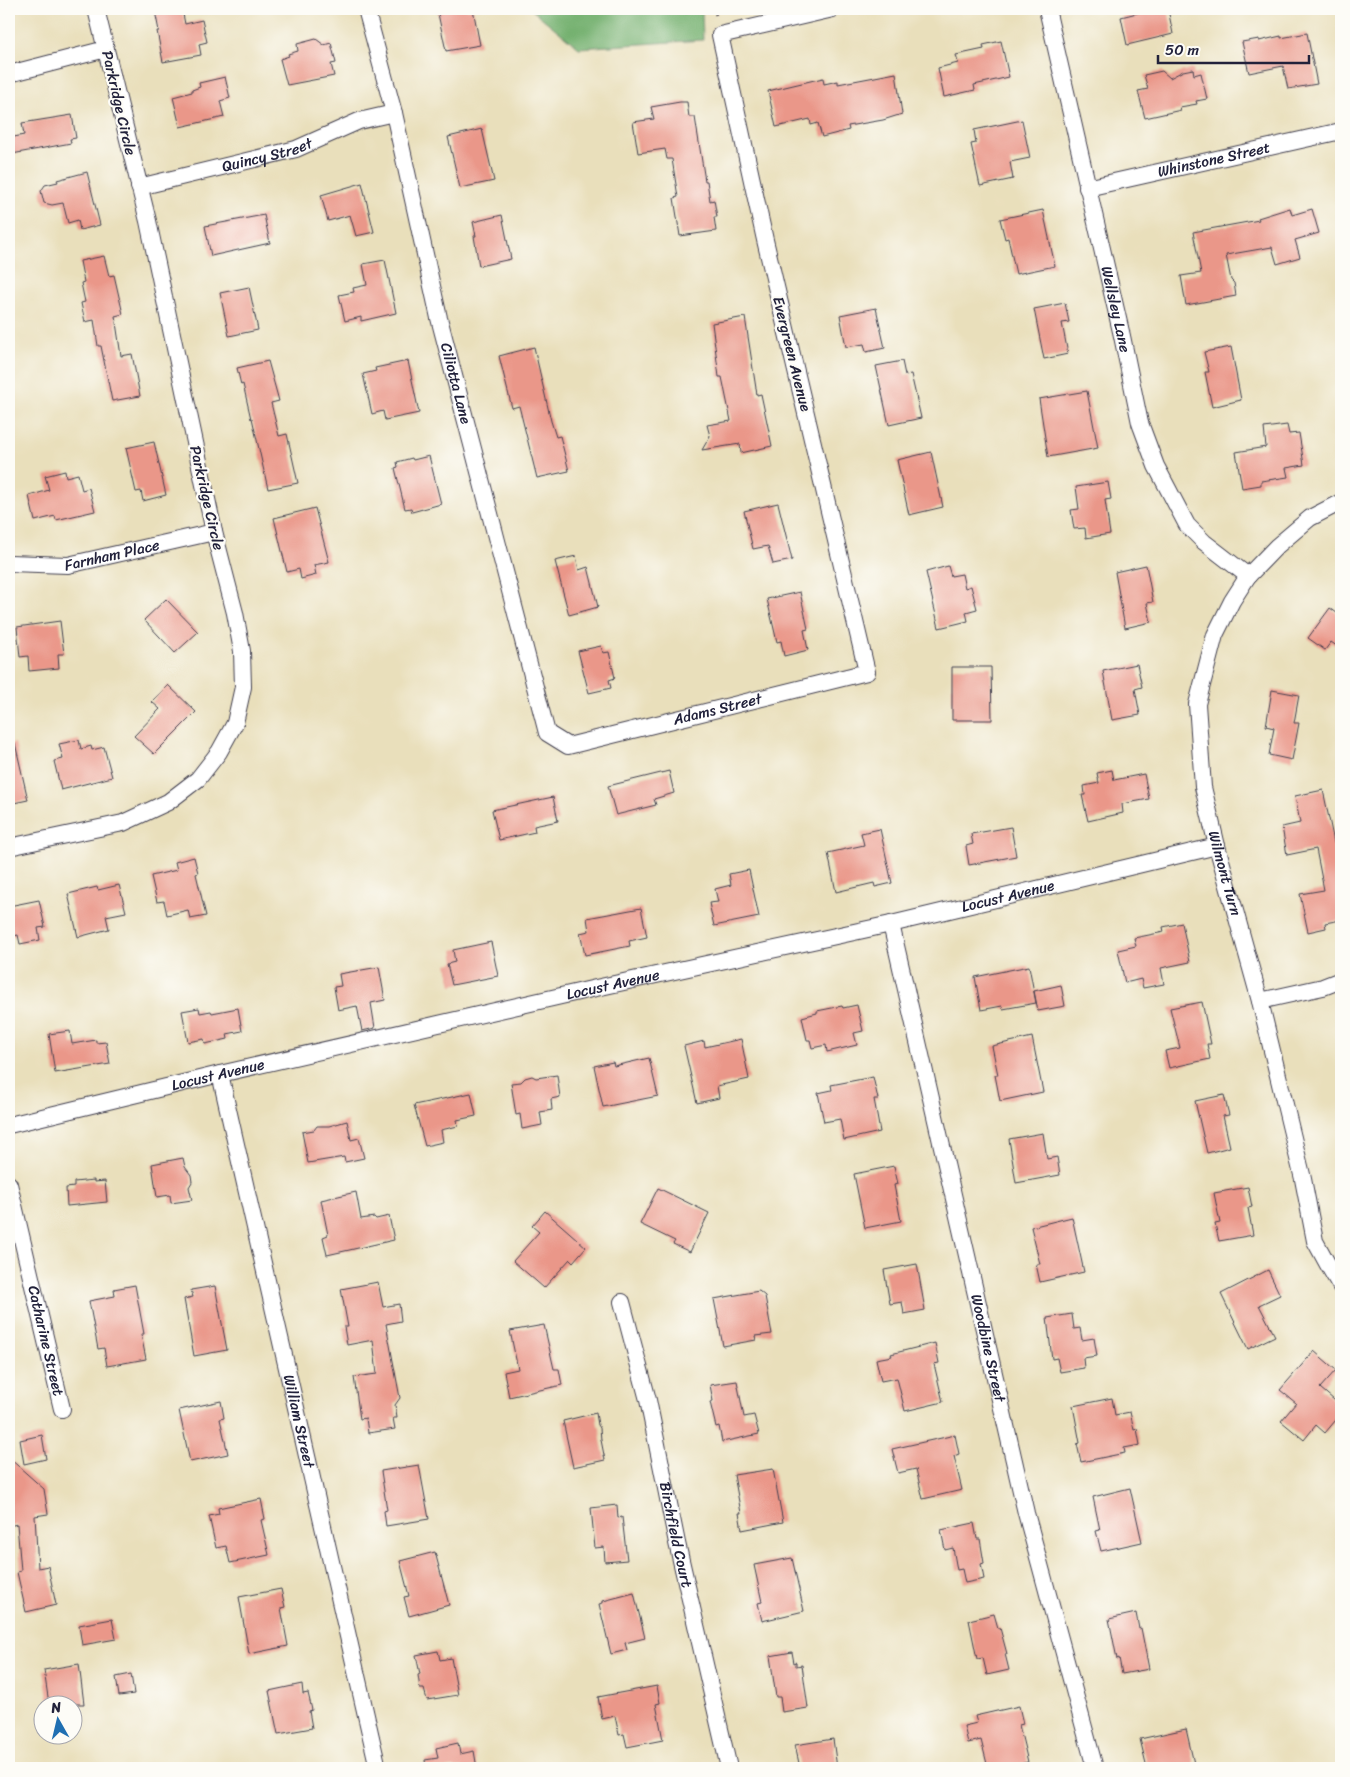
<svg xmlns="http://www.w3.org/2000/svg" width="1350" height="1777" viewBox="0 0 1350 1777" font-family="Sriracha,sans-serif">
  <rect width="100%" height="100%" fill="#fdfcf7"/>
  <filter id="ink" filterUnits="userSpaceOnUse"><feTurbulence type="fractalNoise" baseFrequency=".02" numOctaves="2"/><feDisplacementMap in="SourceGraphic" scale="10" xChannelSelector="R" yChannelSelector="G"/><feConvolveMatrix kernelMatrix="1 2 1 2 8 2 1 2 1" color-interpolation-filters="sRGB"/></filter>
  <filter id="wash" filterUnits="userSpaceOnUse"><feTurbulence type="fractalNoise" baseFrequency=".0096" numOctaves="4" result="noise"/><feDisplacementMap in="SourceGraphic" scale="20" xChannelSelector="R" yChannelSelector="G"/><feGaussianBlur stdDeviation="1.12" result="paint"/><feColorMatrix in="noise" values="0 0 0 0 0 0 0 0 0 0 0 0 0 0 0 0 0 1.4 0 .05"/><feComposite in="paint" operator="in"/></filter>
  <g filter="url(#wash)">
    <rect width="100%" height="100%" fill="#e9dfbb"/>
    <path fill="#75b170" stroke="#4c6a56" d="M531 9H702L703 40 579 48Z"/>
    <g id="blocks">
      <g fill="#ea9789">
        <path d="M169 9H182L185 24 202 20 207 42 199 44 201 55 163 62 157 31H159L155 11Z"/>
        <path d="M437 9H473L480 45 446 51Z"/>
        <path d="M1140 9H1168L1173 34 1127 45 1121 17 1141 12Z"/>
        <path d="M1307 33 1317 84 1288 89 1283 66 1249 73 1242 42 1259 39V41L1281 36V38Z"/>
        <path d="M316 39 324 45 331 43 336 63 331 64 334 76 287 85 280 59 289 56 288 54 298 51 297 44Z"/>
        <path d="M1001 41 1009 77 974 85 975 90 944 97 938 68 958 63 956 55 984 49 983 45Z"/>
        <path d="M1193 69 1194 75 1201 73 1207 99 1196 101 1197 104 1180 107 1181 110 1145 118 1138 91 1148 89 1144 75 1162 71 1170 78 1183 71Z"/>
        <path d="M896 73 902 114 883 120 848 126 849 130 822 137 818 123 811 125 810 119 776 127 768 91 823 78 824 84 838 81V84Z"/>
        <path d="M225 77 230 98 220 101 224 117 180 127 173 97 192 92V90L200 87 199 83Z"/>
        <path d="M680 102H687L689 117H695L705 181H707L710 201 714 200 717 217H714L716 231 680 236 674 198 678 197 672 159H667L665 149 638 153 633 122 654 119 651 107Z"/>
        <path d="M72 115 76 138 70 139 71 143 12 154 9 138 24 135 22 123Z"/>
        <path d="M1022 120 1030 158 1010 162 1013 179 980 186 971 144 976 143 974 130Z"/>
        <path d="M482 129 494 181 460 188 448 137Z"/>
        <path d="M87 172 100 225 80 230 78 220 68 223 63 203 52 205 44 203 41 191 45 185 58 182 57 180Z"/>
        <path d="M362 183 374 232 356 236 350 215 328 221 321 195Z"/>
        <path d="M1290 208 1292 215 1312 209 1319 233 1295 240 1300 257 1277 264 1272 247 1226 255 1231 280 1234 283 1236 296 1186 305 1181 276 1201 273 1193 232 1259 220 1258 218Z"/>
        <path d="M1043 210 1055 266 1016 274 1008 238 1005 239 1000 219Z"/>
        <path d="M264 215 270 243 211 256 205 226Z"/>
        <path d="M502 215 511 259 479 266 474 236H476L473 222Z"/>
        <path d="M104 256 109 276 114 275 123 314 115 316 121 356 132 354 140 396 112 401 101 346H98L94 320 85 322 81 303 85 302 81 283 84 282 80 261Z"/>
        <path d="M385 260 396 313 361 321V317L345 321 339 295 354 292 353 288 367 285 363 264Z"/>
        <path d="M249 287 258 330 229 336 220 293Z"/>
        <path d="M1065 303 1069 322 1062 323 1068 354 1044 359 1034 309Z"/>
        <path d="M876 308 885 348 866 352 864 344 846 347 840 315Z"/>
        <path d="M745 317 757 395 761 394 772 446 741 453 740 444 702 450 710 436 707 425 731 421 722 377H719L712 323Z"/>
        <path d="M534 347 551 421 556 437 560 436 569 471 537 478 519 406 512 408 499 356Z"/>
        <path d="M1231 347 1241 400 1212 407 1205 372H1209L1204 352Z"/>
        <path d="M268 361 279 401 271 403 279 436 287 434 298 483 268 489 252 418 251 419 243 384 241 385 237 368Z"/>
        <path d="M408 361 419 413 385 420 383 411 372 414 363 374 376 371 375 368Z"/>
        <path d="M902 361 905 375 911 374 921 418 889 425 876 366Z"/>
        <path d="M1087 391 1098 448 1048 457 1039 399Z"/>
        <path d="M1287 425 1289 434 1299 433 1304 465 1286 468 1288 477 1261 481V485L1242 488 1236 452 1266 447 1264 428Z"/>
        <path d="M154 442 166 495 143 501 141 491 136 492 126 448Z"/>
        <path d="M931 452 943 507 909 515 897 460Z"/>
        <path d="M429 456 441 504 412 512 411 508 405 509 395 468 398 467 397 462 412 458 413 460Z"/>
        <path d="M65 471 66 477 78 474 82 490 89 488 95 511 56 520 55 516 35 521 29 496 49 490 45 476Z"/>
        <path d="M1108 482 1111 499 1105 500 1110 534 1086 538 1085 528 1074 529 1071 510 1079 509 1076 487Z"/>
        <path d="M778 503 792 560 773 564 768 546 753 549 744 511Z"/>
        <path d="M315 508 329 562 314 565 316 575 301 579 299 569 287 572 274 518Z"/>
        <path d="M576 556 579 570 588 567 598 607 569 615 555 561Z"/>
        <path d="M1146 565 1153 602 1147 603 1151 622 1125 628 1115 572Z"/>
        <path d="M948 566 951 576 962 574 965 588 971 586 977 609 966 612 968 621 939 628 926 572Z"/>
        <path d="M800 592 808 629 804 630 808 650 784 656 781 641 777 642 767 599Z"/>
        <path d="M166 599 198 632 175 653 144 620Z"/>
        <path d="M1330 608 1341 616V649L1331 642 1325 650 1308 638Z"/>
        <path d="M60 621 64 654H58L59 668 29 671 28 656 20 657 17 627Z"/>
        <path d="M601 646 603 653 609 652 615 678 609 680 611 688 589 693 578 651Z"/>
        <path d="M1137 664 1142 687 1135 689 1140 715 1112 720 1103 671Z"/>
        <path d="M952 667H991L992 720H952Z"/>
        <path d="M168 685 196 712 154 754 134 736 160 709 152 702Z"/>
        <path d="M1272 690 1299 695 1294 723H1299L1292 760 1269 755 1274 728 1266 726Z"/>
        <path d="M79 740 81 749 91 746 92 750 104 747 112 777 61 790 54 761 63 759 59 744Z"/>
        <path d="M15 743 28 800 9 804V744Z"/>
        <path d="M1112 770 1114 780 1144 774 1149 799 1122 804 1123 813 1088 821 1082 795H1085L1084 786 1099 783 1097 773Z"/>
        <path d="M669 771 674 793 654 799 656 805 616 815 608 786Z"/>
        <path d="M1323 790 1339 866 1341 865V920L1325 923 1326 928 1308 932 1300 894 1324 890 1316 849 1287 855 1282 827 1300 823 1295 796Z"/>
        <path d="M553 797 558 821 534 826 535 832 499 840 492 810Z"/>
        <path d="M1011 827 1016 856 969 865 966 846 973 844 971 834Z"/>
        <path d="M880 829 892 883 875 887 874 883 836 892 828 853 864 845 861 833Z"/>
        <path d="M194 857 198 873 196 874 206 916 190 919 188 910 167 915 164 901 157 902 151 876 177 870 175 862Z"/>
        <path d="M749 870 759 917 714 926 709 903 718 902 715 889 731 885 729 874Z"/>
        <path d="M119 885 126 912 106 916 109 929 78 937 68 894 97 887 98 890Z"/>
        <path d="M39 900 45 927 38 928 40 940 20 944 18 935 9 937V906Z"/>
        <path d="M641 908 647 937 629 941 630 946 585 955 580 933 589 931 587 918Z"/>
        <path d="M1182 923 1190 962 1161 968 1164 984 1143 988 1141 979 1125 983 1118 950 1136 946 1134 938 1164 932 1163 927Z"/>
        <path d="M491 942 498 976 452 985 447 964 455 962 453 950Z"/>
        <path d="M1029 966 1036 1003 1003 1009 1002 1006 981 1010 975 977Z"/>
        <path d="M379 967 385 1000 371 1003 375 1028 362 1031 357 1006 338 1010 334 987 341 986 339 974Z"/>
        <path d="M1061 985 1065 1006 1038 1011 1034 991Z"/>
        <path d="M1202 1002 1211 1044H1207L1210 1059 1169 1068 1165 1051 1180 1048 1170 1008Z"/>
        <path d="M857 1005 863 1031 854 1033 857 1045 827 1052 826 1045 812 1048 810 1040H807L802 1017 817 1013V1011L842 1006 843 1008Z"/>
        <path d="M199 1008 200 1013 211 1011 212 1013 238 1008 242 1031 227 1034 228 1039 205 1044 204 1039 188 1042 182 1011Z"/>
        <path d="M70 1031 72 1044 96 1040V1043L106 1042 110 1064 55 1073 49 1034Z"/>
        <path d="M1032 1037 1043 1092 1000 1101 995 1075H998L992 1046Z"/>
        <path d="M741 1039 749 1079 717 1086 719 1098 697 1103 684 1046 704 1041 705 1047Z"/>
        <path d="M649 1058 658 1096 603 1107 594 1066 613 1062 614 1066Z"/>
        <path d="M557 1075 560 1097 551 1099 552 1110 540 1112 542 1125 522 1129 520 1114 516 1115 511 1083 521 1082 525 1078 532 1076 536 1078Z"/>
        <path d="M873 1077 878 1099H874L880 1132 844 1140 840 1119 824 1122 818 1093 832 1090 831 1085Z"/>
        <path d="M471 1093 476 1116 457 1120 458 1126 441 1130 443 1142 425 1146 414 1105Z"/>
        <path d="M1224 1095 1229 1115 1223 1116 1230 1147 1207 1153 1195 1101Z"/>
        <path d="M347 1121 351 1140 359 1138 364 1158 345 1162 344 1157 308 1163 302 1132 314 1130 317 1126H329Z"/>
        <path d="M1043 1133 1047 1159 1057 1157 1060 1175 1016 1183 1009 1139Z"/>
        <path d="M183 1158 185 1167 191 1175 192 1182 189 1187 192 1200 171 1203 170 1195 157 1197 152 1164Z"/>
        <path d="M894 1166 898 1184 894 1185 901 1221 865 1228 854 1174Z"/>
        <path d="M94 1180V1182L105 1181 107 1202 67 1206 66 1188 74 1187V1182Z"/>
        <path d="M1248 1187 1252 1207 1248 1208 1253 1235 1219 1241 1215 1224 1220 1223 1214 1193Z"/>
        <path d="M658 1188 709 1213 690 1252 673 1244 675 1241 640 1224Z"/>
        <path d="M356 1192 361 1219 374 1217 376 1219 389 1216 394 1240 327 1255 323 1237 328 1235 321 1200Z"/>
        <path d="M545 1211 586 1247 573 1262 570 1259 544 1288 513 1261 539 1232 532 1226Z"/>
        <path d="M1072 1217 1084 1272 1040 1282 1036 1264H1040L1031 1227Z"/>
        <path d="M917 1264 925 1310 904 1314 902 1302 890 1304 884 1270Z"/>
        <path d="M1268 1270 1280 1295 1259 1305 1275 1336 1248 1349 1221 1294Z"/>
        <path d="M378 1282 383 1307 399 1304 401 1321 386 1324 400 1398 395 1405 397 1418H393L395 1429 368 1433 366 1418 360 1419 354 1377 377 1374 373 1340 347 1345 344 1327H348L341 1289Z"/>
        <path d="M135 1285 144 1334H141L146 1359 107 1366 104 1348 98 1349 89 1301 115 1296 114 1289Z"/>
        <path d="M215 1286 227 1350 194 1356 184 1299 193 1297 191 1290Z"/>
        <path d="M759 1291 765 1296 772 1334 755 1336 756 1340 723 1346 714 1299Z"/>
        <path d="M1072 1314 1074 1329 1080 1328 1082 1340 1094 1338 1097 1356 1083 1358 1084 1368 1060 1372 1057 1358 1052 1359 1047 1318Z"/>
        <path d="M544 1325 554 1369H559L562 1385 509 1397 504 1372 518 1369 510 1331Z"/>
        <path d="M935 1343 939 1363 934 1364 943 1402 905 1411 897 1378 881 1381 876 1359 892 1356 891 1354Z"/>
        <path d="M1314 1351 1336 1370 1320 1388 1341 1406V1414L1325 1433 1316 1425 1304 1440 1281 1421 1296 1403 1280 1390Z"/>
        <path d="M737 1381 744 1417 754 1415 759 1434 722 1442 719 1426 716 1427 710 1402 713 1401 710 1385Z"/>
        <path d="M1112 1398 1115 1415 1130 1412 1134 1430 1137 1429 1140 1445 1124 1448 1125 1453 1081 1462 1077 1444 1080 1443 1073 1406Z"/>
        <path d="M221 1401 224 1418 220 1419 228 1454 190 1462 179 1410Z"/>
        <path d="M596 1413 598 1425 600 1428 601 1440 605 1460 573 1467 563 1421Z"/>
        <path d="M42 1435 46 1459 24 1464 20 1440Z"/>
        <path d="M955 1435 959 1454 954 1456 962 1490 923 1499 916 1469 898 1473 892 1449Z"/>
        <path d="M9 1458 44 1489 48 1514 35 1516 38 1568 48 1566 56 1605 26 1612 17 1572 21 1571 17 1524 9 1526Z"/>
        <path d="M419 1465 429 1519 386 1526 384 1511 387 1510 381 1471Z"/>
        <path d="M773 1469 783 1522 742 1530 739 1513H741L734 1475Z"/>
        <path d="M1130 1488 1142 1542 1101 1551 1096 1531 1100 1530 1093 1497Z"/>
        <path d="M261 1499 265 1519 261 1520 269 1555 230 1563 226 1546 216 1548 209 1516 219 1514 218 1508Z"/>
        <path d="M617 1505 618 1518 622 1517 627 1560 605 1562 604 1547 595 1548 591 1508Z"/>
        <path d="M974 1523 977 1539H980L984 1563 981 1564 984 1579 965 1583 962 1569 957 1570 953 1548 945 1550 941 1530Z"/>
        <path d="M435 1552 449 1605 409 1616 404 1597 409 1596 400 1561Z"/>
        <path d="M792 1558 804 1611 762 1621 758 1603 762 1602 754 1565Z"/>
        <path d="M281 1589 285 1607 281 1608 288 1646 249 1654 239 1597Z"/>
        <path d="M634 1593 645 1638 625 1643 627 1650 611 1654 599 1604 603 1603V1601Z"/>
        <path d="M1136 1613 1139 1629 1141 1628 1149 1669 1122 1674 1119 1658 1117 1659 1109 1619Z"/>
        <path d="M994 1614 998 1628H1000L1007 1654H1005L1009 1670 987 1675 983 1658 977 1659 969 1620Z"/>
        <path d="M112 1619 116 1639 82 1645 79 1625Z"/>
        <path d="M438 1651 440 1660 451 1658 458 1695 427 1700 424 1689H420L418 1675 420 1674 416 1655Z"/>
        <path d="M792 1652 794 1663 796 1662V1666L802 1665 808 1708 782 1712 780 1697H776L770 1656Z"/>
        <path d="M79 1664 84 1704H49L44 1670Z"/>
        <path d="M131 1674 134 1694 119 1696 116 1677Z"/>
        <path d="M302 1684 303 1694 308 1693 312 1710 309 1711 312 1728 278 1734 269 1691Z"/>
        <path d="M657 1686 660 1703 656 1704 663 1740 627 1747 624 1734 619 1735 615 1716 602 1719 598 1697Z"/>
        <path d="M1019 1706 1023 1724 1019 1725 1028 1762 1003 1768H988L981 1740 968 1743 964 1726 977 1723 975 1716Z"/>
        <path d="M1186 1729 1195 1768H1147L1140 1739Z"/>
        <path d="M833 1739 837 1768H800L795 1745Z"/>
        <path d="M458 1743 460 1754 474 1751 477 1768H426L425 1760 438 1758 436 1748Z"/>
      </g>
    </g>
  </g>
  <g filter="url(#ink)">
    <use href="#blocks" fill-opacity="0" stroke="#403e4e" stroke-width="1"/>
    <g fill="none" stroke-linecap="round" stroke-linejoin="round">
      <g stroke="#403e4e" stroke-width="18">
        <g id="minor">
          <path id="s1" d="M366 9 394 113 439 318 547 733 568 746 867 672 765 240 720 35 833 9"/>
          <path id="s2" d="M1047 9 1122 336 1140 423 1156 466 1187 525 1204 542 1248 576"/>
          <path d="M9 74 106 49"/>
          <path id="s3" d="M139 187 296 149 359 121 394 113"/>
          <path id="s4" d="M1087 188 1341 131"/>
          <path id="s5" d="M1341 502 1310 518 1277 546 1248 576 1232 601 1215 635 1197 704 1203 787 1217 846 1260 1001 1303 1179 1315 1241 1327 1263 1341 1287"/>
          <path id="s6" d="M9 563 68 565 214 532"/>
          <path d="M9 847 123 823 168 802 198 779 219 752 235 723 243 687 242 651 235 613 214 532 148 221 96 9"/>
          <path id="s7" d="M891 924 1026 1513 1095 1768"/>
          <path d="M1260 1001 1323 987 1341 980"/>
          <path id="s8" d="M220 1074 378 1768"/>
          <path id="s9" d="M9 1125 220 1074 596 988 891 924 1217 846"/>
          <path id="s10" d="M9 1184 62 1409"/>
          <path id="s11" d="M622 1302 648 1400 677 1543 729 1768"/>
        </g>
      </g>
      <path stroke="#403e4e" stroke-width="3" stroke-dasharray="1 4" stroke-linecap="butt" d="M715 9 716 18"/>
      <use href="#minor" stroke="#fff" stroke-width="16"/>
    </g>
  </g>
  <g text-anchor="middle" stroke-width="4.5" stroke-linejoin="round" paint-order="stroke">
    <g font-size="15" fill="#22223b" stroke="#fdfcf7">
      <text transform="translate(119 103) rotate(77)" y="5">Parkridge Circle</text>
      <text dy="5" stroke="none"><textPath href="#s3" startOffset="132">Quincy Street</textPath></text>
      <text dy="5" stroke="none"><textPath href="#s4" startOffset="130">Whinstone Street</textPath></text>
      <text dy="5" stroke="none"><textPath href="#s2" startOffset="308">Wellsley Lane</textPath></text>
      <text transform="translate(792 354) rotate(76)" y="5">Evergreen Avenue</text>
      <text dy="5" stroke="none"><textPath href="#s1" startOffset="385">Ciliotta Lane</textPath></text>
      <text transform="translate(207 498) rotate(77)" y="5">Parkridge Circle</text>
      <text dy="5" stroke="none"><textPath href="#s6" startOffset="104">Farnham Place</textPath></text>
      <text dy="5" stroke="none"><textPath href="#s1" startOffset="925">Adams Street</textPath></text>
      <text dy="5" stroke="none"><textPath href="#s5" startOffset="431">Wilmont Turn</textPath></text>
      <text dy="5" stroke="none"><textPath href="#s9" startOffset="1025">Locust Avenue</textPath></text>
      <text dy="5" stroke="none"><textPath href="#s9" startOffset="620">Locust Avenue</textPath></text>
      <text dy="5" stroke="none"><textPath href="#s9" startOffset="215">Locust Avenue</textPath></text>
      <text dy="5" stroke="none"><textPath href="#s10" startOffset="161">Catharine Street</textPath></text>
      <text dy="5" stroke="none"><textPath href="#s7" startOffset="435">Woodbine Street</textPath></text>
      <text dy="5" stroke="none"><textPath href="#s8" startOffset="356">William Street</textPath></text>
      <text dy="5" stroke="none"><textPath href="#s11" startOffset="239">Birchfield Court</textPath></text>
    </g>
  </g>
  <rect width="1350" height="1777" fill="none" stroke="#fdfcf7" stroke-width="30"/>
  <g transform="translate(58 1720) rotate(352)"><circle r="24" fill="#fdfcf7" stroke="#a5a5ac"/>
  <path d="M0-4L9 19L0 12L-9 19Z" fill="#1f6fb2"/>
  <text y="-8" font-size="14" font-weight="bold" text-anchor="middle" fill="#22223b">N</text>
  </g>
  <path d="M1158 55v8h151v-8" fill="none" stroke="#22223b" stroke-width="2.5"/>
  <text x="1165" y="55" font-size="15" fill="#22223b" stroke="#fdfcf7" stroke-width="4" paint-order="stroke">50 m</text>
</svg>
